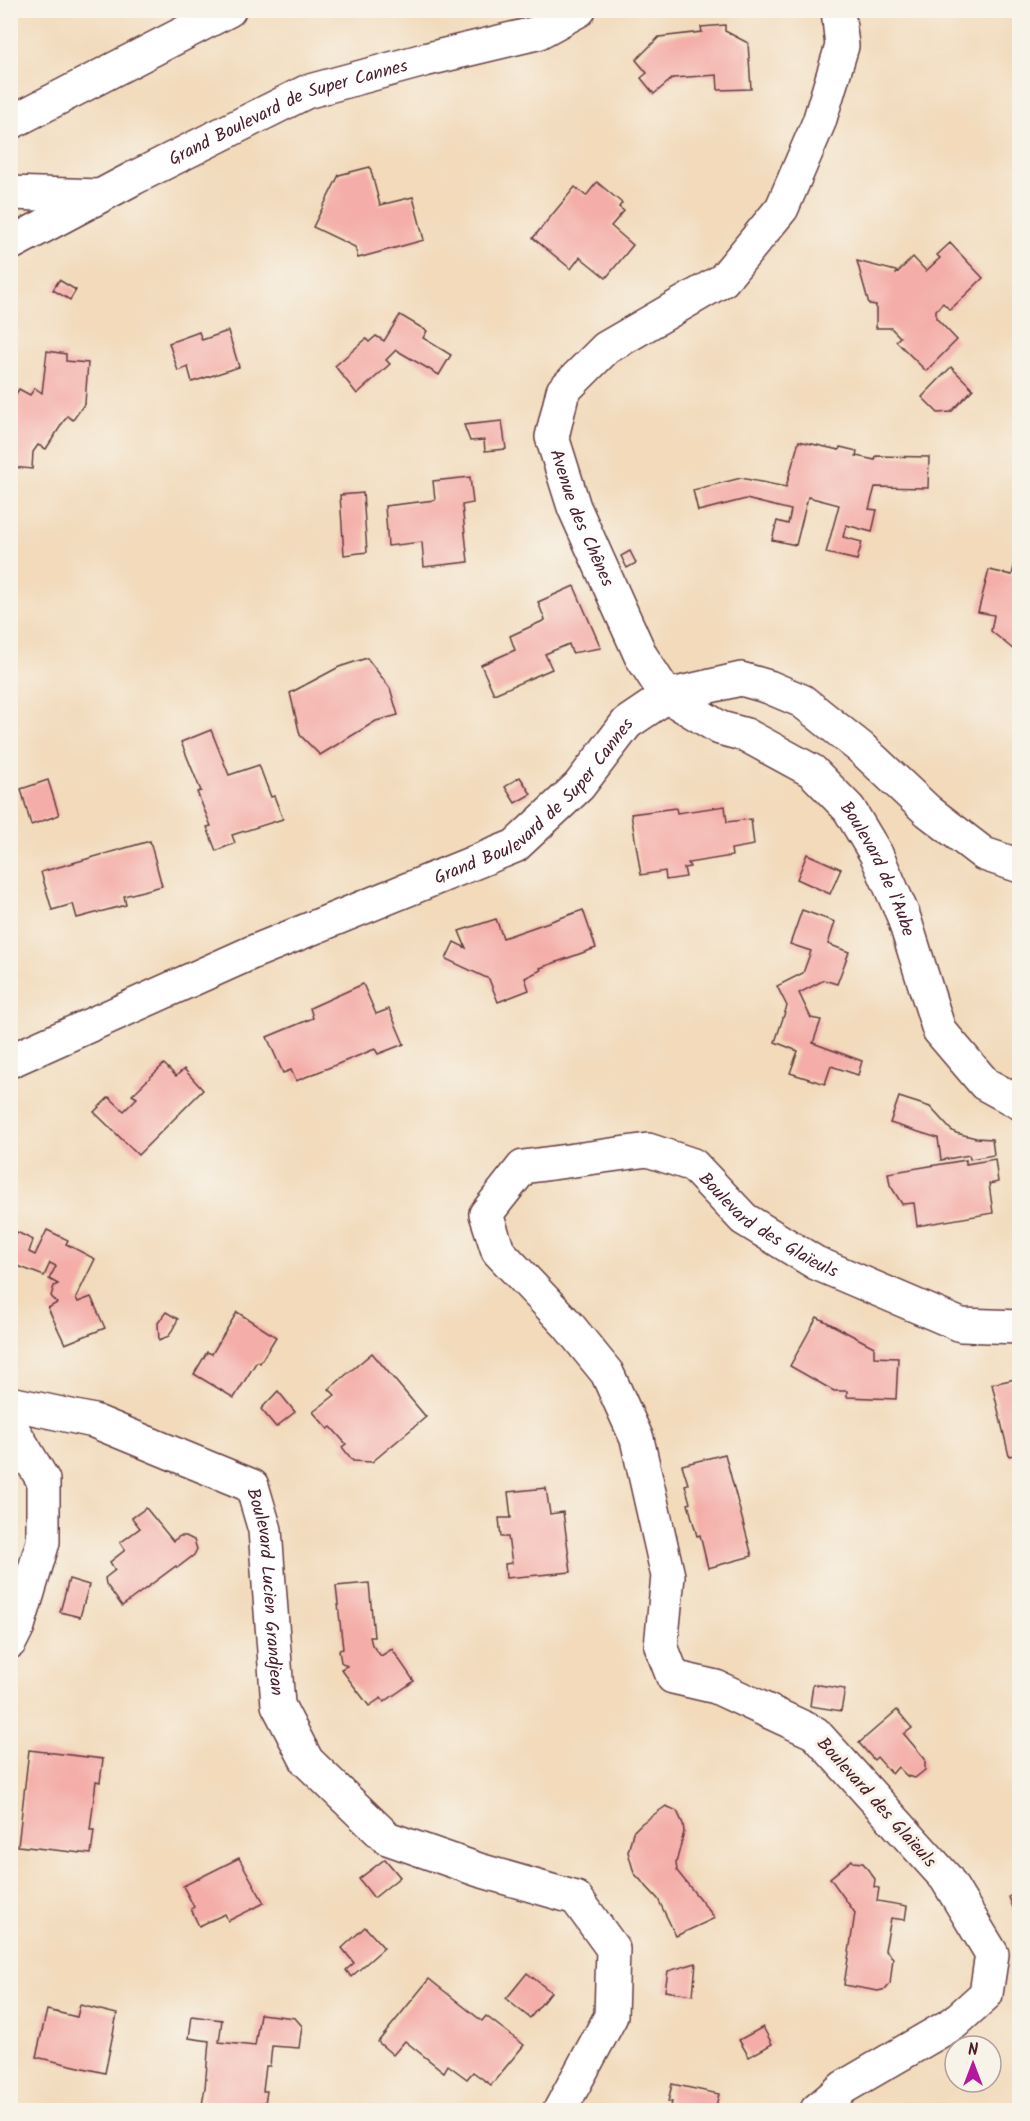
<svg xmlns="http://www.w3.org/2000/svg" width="1030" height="2121" viewBox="0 0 1030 2121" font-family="Kalam,sans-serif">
  <rect width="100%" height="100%" fill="#f7f3e8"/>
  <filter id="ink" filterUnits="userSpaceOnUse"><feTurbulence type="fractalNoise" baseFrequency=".0167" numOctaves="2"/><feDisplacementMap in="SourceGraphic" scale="12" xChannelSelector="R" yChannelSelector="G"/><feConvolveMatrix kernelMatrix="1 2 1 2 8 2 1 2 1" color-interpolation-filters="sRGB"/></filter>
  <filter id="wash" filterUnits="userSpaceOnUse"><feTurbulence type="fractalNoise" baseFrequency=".008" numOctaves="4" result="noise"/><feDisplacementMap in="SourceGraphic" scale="24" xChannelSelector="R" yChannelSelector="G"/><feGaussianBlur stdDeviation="1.35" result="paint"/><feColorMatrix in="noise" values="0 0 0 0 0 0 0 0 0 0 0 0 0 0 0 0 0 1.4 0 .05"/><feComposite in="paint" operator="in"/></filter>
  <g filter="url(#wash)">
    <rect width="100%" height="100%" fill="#f2dabb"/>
    <g id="blocks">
      <g fill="#f4ada8">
        <path d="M725 25V31L748 43 751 89 718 90 717 75 673 78 654 94 641 78 647 73 636 60 659 37 702 32 701 27Z"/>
        <path d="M370 167 380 205 413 197 424 240 358 258 355 247 313 227 339 175Z"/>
        <path d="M597 182 622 203 619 207 624 211 611 226 633 245 606 278 580 257 571 269 533 238 575 187 586 196Z"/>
        <path d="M950 243 983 278 950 310 943 303 936 310V318L957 340 926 371 896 341 900 337 891 328H876V305L869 304 857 261 896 271V274L913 257 926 271 940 258 937 255Z"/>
        <path d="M59 280 76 290 70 300 53 290Z"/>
        <path d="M400 315 427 331 423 338 451 355 439 375 396 350 386 360 390 364 357 394 335 366 366 339 369 342 376 336 384 341Z"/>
        <path d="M228 331 239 367 192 382 188 367 178 371 169 343 199 332 202 340Z"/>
        <path d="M47 351 66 354V361L88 363 85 403 73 420 67 416 46 449 38 445 33 452 32 469 13 467 10 474V404L19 389 30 395 35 388 42 393Z"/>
        <path d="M951 367 973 389 951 412 938 413 922 397Z"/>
        <path d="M502 421 506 449 485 451 484 440 470 441 464 425Z"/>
        <path d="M799 441 839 450 840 447 857 451 856 456 875 460 876 456 929 457 928 488 875 487 869 509 877 510 872 532 846 525 843 537 862 542 857 560 826 553 839 505 808 497 796 545 772 540 777 521 788 524 791 510 746 499 698 511 693 490 741 478 786 487Z"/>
        <path d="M470 477 473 503 462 505 468 562 424 567 422 542 388 546 385 506 435 500 433 481Z"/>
        <path d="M363 493 367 552 344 555 340 495Z"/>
        <path d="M630 551 636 563 627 568 621 556Z"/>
        <path d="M1015 563 1020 564V655L991 631 994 615 978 612 989 570 1012 575Z"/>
        <path d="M574 586 601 648 572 653 569 644 545 654 552 669 494 694 481 665 515 650 510 636 545 620 538 602Z"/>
        <path d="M367 658 390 688 398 715 376 721 320 755 300 735 290 693 339 667Z"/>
        <path d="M211 730 229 775 259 765 271 797 274 796 283 819 232 835 235 843 216 851 207 827 211 826 197 792 201 791 181 742Z"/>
        <path d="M520 777 531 794 515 803 505 787Z"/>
        <path d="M48 780 59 815 31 825 21 789Z"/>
        <path d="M725 806 727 822 751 819 754 845 731 849 732 856 688 863 690 867 684 868 686 877 666 880 665 871 641 875 631 814 676 808 677 813Z"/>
        <path d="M150 841 162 886 124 896 126 905 77 918 73 904 52 910 41 872Z"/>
        <path d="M807 854 841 869 830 894 797 879Z"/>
        <path d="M583 910 596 948 540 968 541 970 525 978 529 990 498 1002 489 979 446 959 454 942 466 948 459 931 496 919 503 938Z"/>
        <path d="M802 910 835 922 828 944 849 952 837 984 824 980 799 993 811 1018 821 1020 813 1043 862 1061 858 1075 831 1066 825 1084 790 1073 798 1051 775 1042 787 1006 777 986 803 973 811 951 790 944Z"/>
        <path d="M363 984 376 1014 389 1009 404 1044 378 1054 375 1049 296 1081 291 1070 283 1073 267 1037 313 1018 310 1008Z"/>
        <path d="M164 1064 176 1076 184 1069 203 1090 138 1155 94 1112 109 1097 124 1111 137 1098 132 1095Z"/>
        <path d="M899 1097 930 1107 951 1130 956 1133 976 1138 992 1139 994 1155 970 1159 969 1155 941 1160 938 1138 890 1123Z"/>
        <path d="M995 1159 998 1182 989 1184 993 1213 917 1226 914 1203 902 1204 890 1185 888 1173 966 1160V1164Z"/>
        <path d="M47 1230 68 1240 66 1244 95 1259 76 1298 78 1302 91 1297 105 1328 65 1344 48 1308 57 1303 51 1296 54 1286 58 1284 49 1279 56 1266 50 1263 44 1276 10 1263V1246L17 1232 33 1240 29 1252 35 1255Z"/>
        <path d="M166 1312 178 1319 169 1336 159 1340 158 1323Z"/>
        <path d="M237 1312 276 1337 260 1363 257 1361 234 1398 194 1374 207 1352 212 1354Z"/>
        <path d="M817 1317 874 1347V1357L898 1358 896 1399 847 1397V1391H834L790 1366Z"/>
        <path d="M372 1353 426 1417 372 1462 353 1461 342 1447 346 1444 331 1427 328 1429 313 1412 335 1395 329 1389Z"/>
        <path d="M1020 1378V1454L1009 1456 992 1384Z"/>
        <path d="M278 1391 295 1412 276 1427 261 1409Z"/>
        <path d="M725 1454 752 1556 708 1568 700 1535 697 1536 688 1504 690 1503 685 1485 688 1484 682 1465Z"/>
        <path d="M546 1488 550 1514 563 1512 571 1572 506 1578 505 1564 512 1563 508 1537H501L499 1518H511L508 1492Z"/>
        <path d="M146 1508 173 1541 180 1536H186L194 1540 197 1549 194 1555 177 1568 176 1566 122 1606 106 1584 105 1578 115 1570 110 1562 125 1550 120 1543 140 1528 132 1518Z"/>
        <path d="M69 1579 89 1585 80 1617 60 1612Z"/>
        <path d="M369 1583 374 1637H370L372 1645 381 1656 392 1649 414 1681 384 1702 381 1698 369 1706 341 1669 347 1666 341 1662 339 1650 343 1649 336 1586Z"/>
        <path d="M813 1684 845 1689 841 1711 810 1706Z"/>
        <path d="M897 1710 912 1728 904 1734 925 1759V1770L915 1778 907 1776 898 1767 892 1774 877 1757 874 1760 859 1743Z"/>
        <path d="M29 1750 103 1759 100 1782 96 1781 90 1830H94L91 1854 18 1846Z"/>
        <path d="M666 1806 677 1811 683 1824 684 1832 676 1863 677 1871 715 1918 676 1936 658 1899 634 1873 628 1852 633 1832 642 1823Z"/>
        <path d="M239 1858 264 1903 228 1921 225 1914 199 1926 191 1909 194 1907 183 1886Z"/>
        <path d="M385 1859 400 1877 374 1898 359 1879Z"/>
        <path d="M852 1860 853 1862 863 1863 875 1879 874 1887 879 1888 877 1901 907 1906 905 1920 891 1918 885 1950 893 1958 890 1984 886 1989 878 1991 844 1985 855 1913 830 1878Z"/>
        <path d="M1020 1888V1923H1019L1009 1897Z"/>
        <path d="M365 1927 384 1948 351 1977 346 1970 354 1963 342 1948Z"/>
        <path d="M696 1963 693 1995 665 1991 668 1971Z"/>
        <path d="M527 1973 551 1992 530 2018 506 1999Z"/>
        <path d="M429 1979 482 2021 486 2016 524 2045 491 2085 473 2072 467 2079 448 2065 444 2072 405 2041 393 2055 378 2042Z"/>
        <path d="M80 2005 117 2014 105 2073 36 2057 47 2010 77 2017Z"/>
        <path d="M260 2014 295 2018 302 2026 299 2048 272 2046 270 2066H266L263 2091H267L264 2110 227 2109V2110H197L198 2104 202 2105 205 2088 209 2041 189 2038 192 2016 222 2020 219 2042 255 2046Z"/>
        <path d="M763 2027 772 2044 749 2057 739 2040Z"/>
        <path d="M672 2084 719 2094 715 2110H670L672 2102H668Z"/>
      </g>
    </g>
  </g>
  <g filter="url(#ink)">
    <use href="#blocks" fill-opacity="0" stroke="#633b41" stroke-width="1.5"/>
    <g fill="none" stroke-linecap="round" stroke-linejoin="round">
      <g stroke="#633b41" stroke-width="36">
        <g id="minor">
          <path id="s1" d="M838 10 842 46 819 122 782 208 723 280 606 348 563 391 552 437 574 507 641 656 667 696 720 728 746 735 812 771 849 809 876 854 903 915 939 1030 985 1084 1020 1103"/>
          <path d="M10 123 229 10"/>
          <path d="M10 193 99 196"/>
          <path id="s2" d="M10 244 134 178 306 92 424 60 537 33 579 10"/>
          <path id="s3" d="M10 1061 253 952 515 846 579 786 627 723 667 696 741 679 769 687 802 701 861 748 928 811 984 854 1020 866"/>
          <path id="s4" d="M10 1403 94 1421 252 1486 265 1530 278 1705 307 1761 387 1838 479 1870 576 1898 613 1949 611 2016 560 2110"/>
          <path d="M10 1425 43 1480V1542L18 1626 10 1642"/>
          <path id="s5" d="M817 2110 844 2087 954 2023 986 1994 992 1954 946 1878 815 1733 716 1687 673 1677 661 1646 668 1576 637 1439 607 1373 568 1325 498 1251 486 1214 523 1167 648 1150 693 1165 744 1219 816 1263 961 1325 1020 1327"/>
        </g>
      </g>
      <use href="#minor" stroke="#fff" stroke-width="33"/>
    </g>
  </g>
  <g text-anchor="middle" stroke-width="6" stroke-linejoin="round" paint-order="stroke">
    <g font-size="18" fill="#4a1f2b" stroke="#f7f3e8">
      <text dy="6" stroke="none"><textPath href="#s2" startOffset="309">Grand Boulevard de Super Cannes</textPath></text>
      <text dy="6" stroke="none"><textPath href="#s1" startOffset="632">Avenue des Chênes</textPath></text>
      <text dy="6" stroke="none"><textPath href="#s3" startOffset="591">Grand Boulevard de Super Cannes</textPath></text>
      <text dy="6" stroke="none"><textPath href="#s1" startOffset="1114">Boulevard de l'Aube</textPath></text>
      <text dy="6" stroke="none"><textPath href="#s5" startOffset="1534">Boulevard des Glaïeuls</textPath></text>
      <text dy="6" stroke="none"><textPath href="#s4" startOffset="364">Boulevard Lucien Grandjean</textPath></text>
      <text transform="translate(877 1802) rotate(48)" y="6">Boulevard des Glaïeuls</text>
    </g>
  </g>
  <rect width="1030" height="2121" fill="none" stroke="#f7f3e8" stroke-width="36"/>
  <g transform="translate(973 2064)"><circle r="28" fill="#f7f3e8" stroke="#b29e9c" stroke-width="1.5"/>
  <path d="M0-4.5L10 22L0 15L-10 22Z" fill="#b5179e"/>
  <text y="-9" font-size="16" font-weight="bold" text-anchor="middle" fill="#4a1f2b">N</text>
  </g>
</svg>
